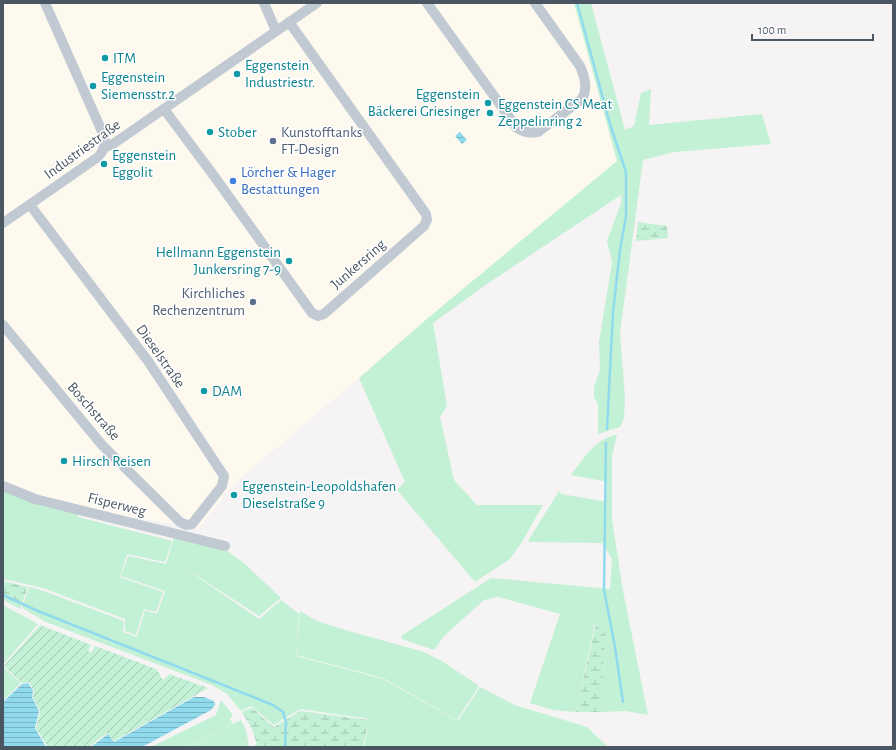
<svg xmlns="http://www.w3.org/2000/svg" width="896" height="750" viewBox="0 0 896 750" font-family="'Alegreya Sans',sans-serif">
  <defs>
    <pattern id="wetland-marsh" width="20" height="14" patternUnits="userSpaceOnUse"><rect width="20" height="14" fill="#c3f1d5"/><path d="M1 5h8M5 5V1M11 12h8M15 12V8" fill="none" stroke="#a0c6b0"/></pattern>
    <pattern id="garden-furrows" width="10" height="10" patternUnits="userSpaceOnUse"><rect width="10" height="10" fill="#c3f1d5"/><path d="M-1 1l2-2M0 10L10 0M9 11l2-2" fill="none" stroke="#a0c6b0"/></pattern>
    <pattern id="water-rules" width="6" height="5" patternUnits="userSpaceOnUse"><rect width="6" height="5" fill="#90daee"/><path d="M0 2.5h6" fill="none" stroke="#78b4c4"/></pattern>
  </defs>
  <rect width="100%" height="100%" fill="#f5f3f3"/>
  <path fill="#fdf9ef" d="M3 3H574L617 161 428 318 359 378 237 481 198 529 110 513 34 494 3 481Z"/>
  <g fill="#c3f1d5">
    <path d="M574 3H591L625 130 634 126 641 93 651 89 649 125 762 114 771 144 674 152 643 160 620 333 625 398 624 418 620 427 598 434V404L594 397V387L600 370 599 342 612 262 607 241 621 203V195L484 286 433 323 447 406 440 417 454 480 477 505H543L522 542 510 559 475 582 397 490 405 482 359 378 428 318 617 161Z"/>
    <path d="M617 434 612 457V520L623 591 648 715 625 711 601 712 606 624 595 623 576 712 553 710 530 703 560 614 498 597 484 600 444 636 434 650 402 639 401 636 491 578 610 589 612 559 602 543 529 542 528 541 559 491 561 494 603 501 606 500 607 485 603 481 571 475C585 457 593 441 617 434Z"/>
    <path d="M3 490 47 507 78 514V517L172 541 165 562 127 554 120 577 163 592 156 612 144 609 136 635 125 631V619L43 588 3 579Z"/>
    <path d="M174 537 225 549 245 564 281 598 259 616 179 564 181 556 179 564 259 619 281 600 299 614 296 656 383 679 458 721 480 687 515 705 587 727 608 747H364L369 719 300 709 274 725 251 706 241 711 227 694 212 685 46 622 22 608 29 587 44 591 124 621 123 632 137 637 145 610 157 614 165 591 121 576 128 556 166 564Z"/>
    <path d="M3 605 38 624 3 665Z"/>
    <path d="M300 611 317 621 345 630 424 652 442 661 479 686 457 720 383 678 296 655Z"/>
    <path d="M3 667 21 683 3 701Z"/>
    <path d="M221 700 233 715 230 719 233 724 188 747H151L216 715Z"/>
    <path d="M241 720 246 730 249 747H189Z"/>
  </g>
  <g fill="url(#wetland-marsh)">
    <path d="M638 222 667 226 668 238 636 241Z"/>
    <path d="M3 581 28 587 20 609 3 600Z"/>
    <path d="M596 623 606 624 601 712H576Z"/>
    <path d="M252 708 274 727 300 711 369 720 363 746 357 747H254L257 744 252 729 242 712Z"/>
  </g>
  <path fill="url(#garden-furrows)" d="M40 625 91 645 88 651 91 653 95 646 156 669 160 674 161 678 164 680 169 674 208 688 114 741 107 733 89 747H48L36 728 40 711 33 697 34 690 29 682 22 683 4 666Z"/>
  <g fill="url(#water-rules)">
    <path d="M460 132 467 140 462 144 455 136Z"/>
    <path d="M28 683 33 690 32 697 39 711 35 728 46 747H3V702L22 684Z"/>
    <path d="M194 697H204L214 701 215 705 211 710 142 747H91L108 734 114 742Z"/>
  </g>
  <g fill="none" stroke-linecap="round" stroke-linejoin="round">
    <g stroke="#90daee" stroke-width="2.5">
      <path d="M577 3 610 124 626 172V216L620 250 613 312 607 429"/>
      <path d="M606 443 604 590 615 647 623 702"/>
      <path d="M3 595 38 611 273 705 283 712 286 722 285 747"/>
    </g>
    <g stroke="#c1cad2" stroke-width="10">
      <path d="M264 3 276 31"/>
      <path d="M427 3 517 128C524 133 529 133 538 132L582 99C588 88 585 78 580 66L535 3"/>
      <path d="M164 109 214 176 312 313 318 316 324 314 424 226 427 220 426 214 289 22"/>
      <path d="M105 147 113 144 317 3"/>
      <path d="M3 223 98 157C104 151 106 145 104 136L45 3"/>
      <path d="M3 325 102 445 180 522 186 525 192 524 222 486 224 476 148 361 30 205"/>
      <path d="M3 486 35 499 225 546"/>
    </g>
  </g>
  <g fill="#0f9aa8" stroke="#fff" stroke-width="1.5">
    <circle cx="105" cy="58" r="4"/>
    <circle cx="237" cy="74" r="4"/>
    <circle cx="93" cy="86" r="4"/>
    <circle cx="488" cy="103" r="4"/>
    <circle cx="490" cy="113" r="4"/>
    <circle cx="210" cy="132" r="4"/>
    <circle cx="104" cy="164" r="4"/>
    <circle cx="289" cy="261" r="4"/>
    <circle cx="204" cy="391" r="4"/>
    <circle cx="64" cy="461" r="4"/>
    <circle cx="234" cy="495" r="4"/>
  </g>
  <g fill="#5c6f8a" stroke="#fff" stroke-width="1.5">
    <circle cx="273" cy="141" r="4"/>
    <circle cx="253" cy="302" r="4"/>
  </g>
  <circle fill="#3f7fe0" stroke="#fff" stroke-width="1.5" cx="233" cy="181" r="4"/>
  <g text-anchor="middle" stroke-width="3" stroke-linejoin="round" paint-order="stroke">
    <g font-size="15" fill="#0d838f" stroke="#fff" text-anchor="start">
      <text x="113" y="63">ITM</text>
      <text x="245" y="70">Eggenstein<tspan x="245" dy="17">Industriestr.</tspan></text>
      <text x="101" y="82">Eggenstein<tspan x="101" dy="17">Siemensstr.2</tspan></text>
      <text x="480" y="99" text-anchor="end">Eggenstein<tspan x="480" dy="17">Bäckerei Griesinger</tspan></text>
      <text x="498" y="109">Eggenstein CS Meat<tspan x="498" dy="17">Zeppelinring 2</tspan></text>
      <text x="218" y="137">Stober</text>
      <text x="112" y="160">Eggenstein<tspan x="112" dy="17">Eggolit</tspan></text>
      <text x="281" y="257" text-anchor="end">Hellmann Eggenstein<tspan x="281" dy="17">Junkersring 7-9</tspan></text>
      <text x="212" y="396">DAM</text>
      <text x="72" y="466">Hirsch Reisen</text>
      <text x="242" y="491">Eggenstein-Leopoldshafen<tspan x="242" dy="17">Dieselstraße 9</tspan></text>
    </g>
    <g font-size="15" fill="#4e5e75" stroke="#fff" text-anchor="start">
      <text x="281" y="137">Kunstofftanks<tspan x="281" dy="17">FT-Design</tspan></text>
      <text x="245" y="298" text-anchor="end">Kirchliches<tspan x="245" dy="17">Rechenzentrum</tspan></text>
    </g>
    <g font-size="15" fill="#4a5661" stroke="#fff">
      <text transform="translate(82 149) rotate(-36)" y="5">Industriestraße</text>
      <text transform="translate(358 264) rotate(-41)" y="5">Junkersring</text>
      <text transform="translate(161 356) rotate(55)" y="5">Dieselstraße</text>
      <text transform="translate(94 411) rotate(49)" y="5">Boschstraße</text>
      <text transform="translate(117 504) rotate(14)" y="5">Fisperweg</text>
    </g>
    <g font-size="15" fill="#366cbe" stroke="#fff" text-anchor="start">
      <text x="241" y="177">Lörcher &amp; Hager<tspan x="241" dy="17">Bestattungen</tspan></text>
    </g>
  </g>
  <rect width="896" height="750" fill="none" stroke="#4a5661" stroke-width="8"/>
  <path d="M752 34v6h121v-6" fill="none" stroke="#4a5661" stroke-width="2"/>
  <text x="758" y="34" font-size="12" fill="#4a5661" stroke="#ffffff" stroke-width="3" paint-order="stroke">100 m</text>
</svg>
